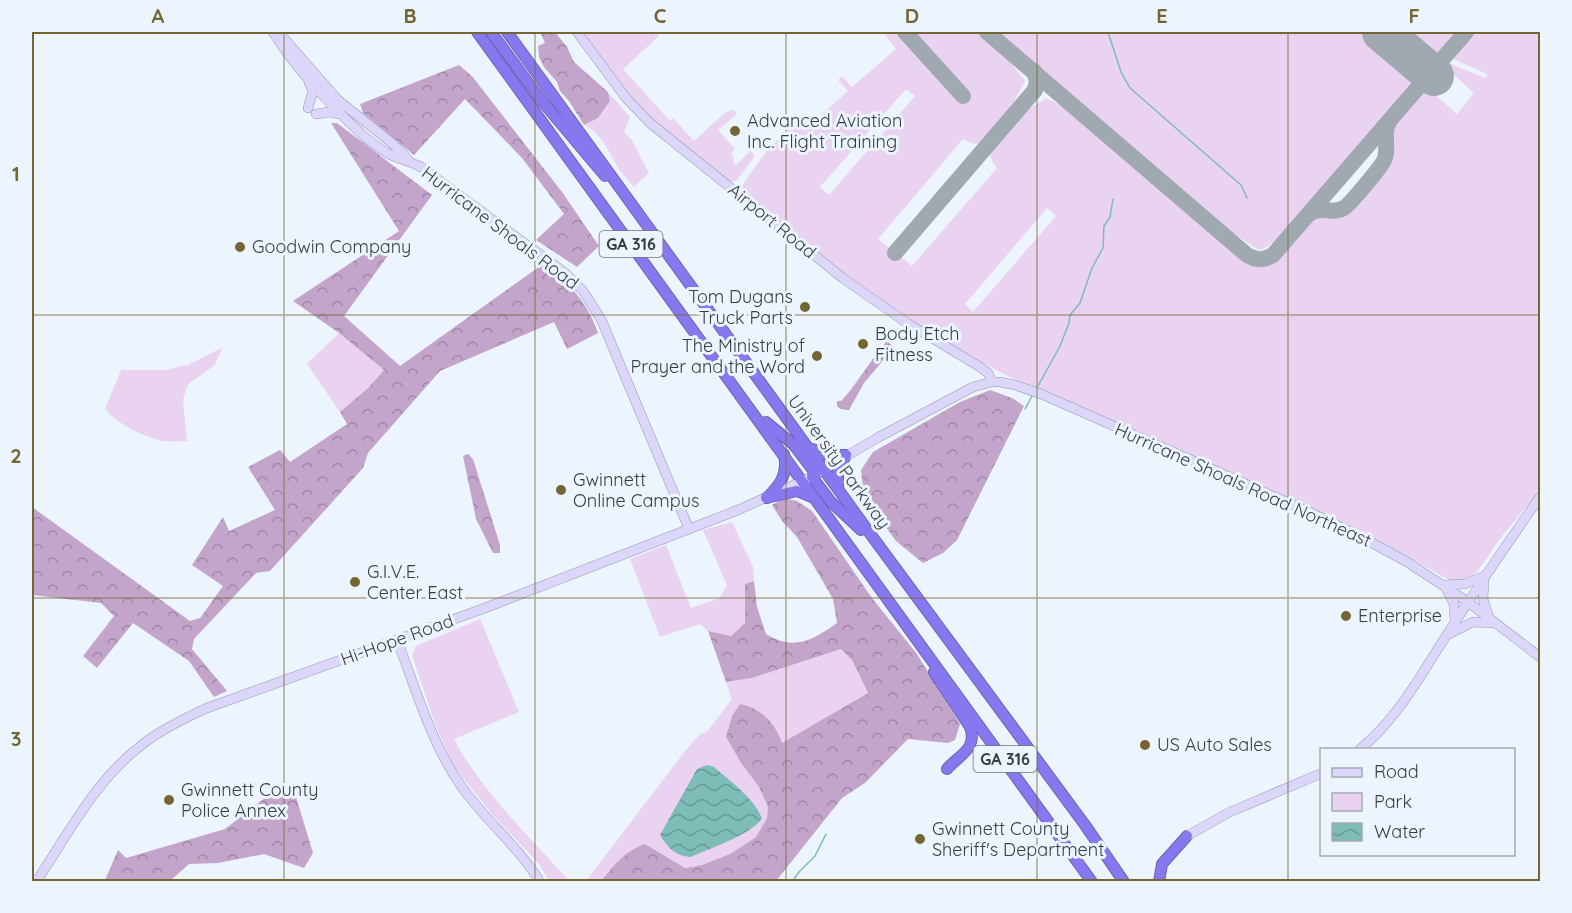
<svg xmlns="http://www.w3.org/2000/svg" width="1572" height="913" viewBox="0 0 1572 913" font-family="Quicksand,sans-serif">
  <defs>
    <pattern id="forest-crowns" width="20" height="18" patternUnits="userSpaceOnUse" patternTransform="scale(1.5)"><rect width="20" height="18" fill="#c3a5cc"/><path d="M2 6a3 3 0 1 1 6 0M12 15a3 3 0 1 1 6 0" fill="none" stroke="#9f88a7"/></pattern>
    <pattern id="water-waves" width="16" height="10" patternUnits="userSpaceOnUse" patternTransform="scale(1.5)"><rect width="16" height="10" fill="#7dbcb7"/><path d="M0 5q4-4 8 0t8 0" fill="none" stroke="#679a96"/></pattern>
  </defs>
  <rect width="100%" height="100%" fill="#ecf4fe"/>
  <g fill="#ead2f1" fill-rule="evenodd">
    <path d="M582 32H655L659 36 623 69 670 121 673 118 694 141 726 112 734 110 737 114 718 130 735 149 731 153 734 158 733 162 736 165 750 151 752 152 755 156 736 181 731 182 727 180 650 118 629 95Z"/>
    <path d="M880 32H898L958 98 968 94 912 32H979L1007 58 1025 81C1019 95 994 135 981 142 975 146 969 142 963 139L878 239 912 266 997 168C992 161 988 156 992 147L1024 112 1046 98 1062 106 1097 133 1244 260C1275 276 1294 239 1312 219L1346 215 1392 161 1390 129 1424 89 1427 88 1457 114 1474 93 1444 66 1448 63 1486 78 1487 74 1451 58 1473 32H1540V489C1528 505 1515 520 1502 536 1492 548 1484 567 1471 577 1464 581 1457 581 1449 580L1387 545 1312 509 1008 376 977 360 901 315 867 292 742 192V187L745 181 769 148 798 121 806 129 848 91 838 80 842 76 852 87 896 49 885 34ZM906 89 915 96 829 195 820 187ZM1047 208 1056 216 973 312 965 304Z"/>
    <path d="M994 32H1361L1407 72 1411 85 1406 94C1385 118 1281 248 1259 250L1218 224Z"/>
    <path d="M1403 32H1459C1432 64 1432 57 1403 32Z"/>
    <path d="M608 92 630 117 624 132 631 139 649 173 634 187C630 183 626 178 622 173 610 157 604 134 584 125L599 117 610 101Z"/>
    <path d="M339 333 384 370 368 388 340 412 307 364Z"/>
    <path d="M223 347 215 365 188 384 183 400 187 441C179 441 170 442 163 441 143 437 118 424 105 409L121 370H165L188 365Z"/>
    <path d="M732 522 753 567 754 581 745 584V623L731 636 708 631 700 624 660 637 630 559 666 545 691 608 720 598 727 585 703 530Z"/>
    <path d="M480 619 519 712 454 739C483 793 529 836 569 881H549L539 864 492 814 454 767 435 724 412 656 416 646Z"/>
    <path d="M841 649 852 660 868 693 782 743 726 737 741 763 759 787 768 807 767 818 756 837 730 854 702 865 685 868 645 844C626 851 613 866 600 881H586L685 751 700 734 707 732 732 699 726 682 752 678Z"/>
  </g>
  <g fill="url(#forest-crowns)">
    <path d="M540 32H555L567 47 574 62 608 92 610 101 598 118 584 125 569 101 560 91 557 82 544 67 539 57 538 46 545 43Z"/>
    <path d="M459 65 472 76 562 192 599 246 577 267 536 240 564 214 522 158 465 99 414 155 363 113 360 104Z"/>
    <path d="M331 123H337L432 195 344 316 400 366 543 264C569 282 588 303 598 333L567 349 554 322 440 371 368 453 363 468 270 571 256 573 194 639 192 649 227 691 214 697 189 661 133 623 97 668 83 656 114 616 101 603 32 595V507L190 621 200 618 223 586 192 565 223 517 229 531 275 510 248 467 280 450 290 462 347 424 340 412 368 388 384 370 339 333 293 301 399 231Z"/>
    <path d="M886 342 891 344 890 348 881 363 864 383 849 410 840 409 837 406V401H841L850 391 880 349Z"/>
    <path d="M990 390 1012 398 1024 406 957 540 943 553 923 563 896 541 880 519 863 490 861 470 873 452 960 402Z"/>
    <path d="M468 454 473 459 500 545V553H493L476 519 463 456Z"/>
    <path d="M784 498 797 501 812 511 872 598 917 654 960 724 955 740 948 743 908 739 865 783 842 798 776 881 600 882C613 866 626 850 645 844L685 868 702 865 730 854 756 837 767 818 768 807 759 787 741 763 726 737 732 716 740 704C761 708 775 723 782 743L868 693 852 660 841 649 752 678 726 682 708 631 731 636 745 623V584L754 581 757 607 766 634C795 651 811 641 837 623L833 599 797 537 782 521 772 505Z"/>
    <path d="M293 787 313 853 304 868 264 854 218 863 189 864 170 881 109 882 105 880 118 850 126 858 225 829 270 794Z"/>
  </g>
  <path fill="url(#water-waves)" d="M707 765 714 767C731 782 753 797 762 818 751 835 710 848 691 857 675 856 668 848 660 835L697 769Z"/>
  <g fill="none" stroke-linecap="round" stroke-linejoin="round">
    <g stroke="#7dbcb7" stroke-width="1.5">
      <path d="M1108 32 1121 72 1130 88 1241 185 1247 198"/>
      <path d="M1038 386 1060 346 1069 323 1070 315 1080 303 1092 268 1103 248 1104 226 1110 217 1113 199"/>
      <path d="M1025 409 1032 396"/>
      <path d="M792 882 799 872 815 856 826 834"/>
    </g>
    <g stroke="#a0a8b0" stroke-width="16">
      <path d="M905 32 963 96"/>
      <path d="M987 32 1247 255C1257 261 1264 260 1273 255L1466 32"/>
      <path d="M1309 214C1320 205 1333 215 1344 208 1350 204 1384 164 1385 158 1389 145 1382 134 1389 122"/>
      <path d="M895 253 1035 90 1037 81 1034 71"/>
    </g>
    <path stroke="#a0a8b0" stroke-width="40" d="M1382 32 1434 76"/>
    <g stroke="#909cab" stroke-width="10">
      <g id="secondary">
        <path d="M273 32C290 59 308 81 331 104 349 122 365 140 387 153 398 159 410 161 421 167L564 272 583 291 601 319 689 529"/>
        <path d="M577 32 626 98 650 123 844 279 907 323 980 367 988 373 992 382"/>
        <path d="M275 34 282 36 338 100 393 144 407 158"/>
        <path d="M308 108 313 91 309 83"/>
        <path d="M316 114 329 112 340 114"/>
        <path d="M819 472 879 437 973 387 992 382H1000L1015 385 1041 394 1314 514 1365 539 1407 562 1468 602 1540 657"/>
        <path d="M1484 581 1483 599 1489 617"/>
        <path d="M1443 585 1465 584 1484 576"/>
        <path d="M1447 590 1454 604 1455 621"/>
        <path d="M1447 635 1473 622 1495 623"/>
        <path d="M397 640C416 689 431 743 461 786 485 820 518 846 540 882"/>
        <path d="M1359 750C1399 718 1422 672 1450 630 1479 585 1509 541 1540 497"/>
        <path d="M1187 836 1230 812 1322 773"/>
        <path d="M36 882C69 833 95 780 143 744 162 729 185 718 207 708L485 608 738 510 807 479"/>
      </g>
    </g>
    <g stroke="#6c63b4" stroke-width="12">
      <g id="highway">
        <path d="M477 32 1092 882"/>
        <path d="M491 32 541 100 605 176"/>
        <path d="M507 32 874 539 1085 825 1124 882"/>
        <path d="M766 422 794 445 816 474"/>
        <path d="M812 449 829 455H846"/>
        <path d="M812 477 831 502 861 530"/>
        <path d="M838 488V471L846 455"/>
        <path d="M766 498 797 491 814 498"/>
        <path d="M767 498C781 484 788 474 784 454"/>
        <path d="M934 672 970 727C978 749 959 755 947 769"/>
        <path d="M1159 882 1162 864 1187 836"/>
      </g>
    </g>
    <use href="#secondary" stroke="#dbd6fa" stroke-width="9"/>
    <use href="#highway" stroke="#8878f0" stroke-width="10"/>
  </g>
  <path fill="none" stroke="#746633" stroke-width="1.5" stroke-opacity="0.55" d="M284 32V882M535 32V882M786 32V882M1037 32V882M1288 32V882M32 315H1540M32 598H1540"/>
  <g fill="#746633" stroke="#ecf4fe" stroke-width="2">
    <circle cx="735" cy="131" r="6"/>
    <circle cx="240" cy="247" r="6"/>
    <circle cx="805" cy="307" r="6"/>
    <circle cx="863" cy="344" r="6"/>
    <circle cx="817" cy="356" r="6"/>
    <circle cx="561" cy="490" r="6"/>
    <circle cx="355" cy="582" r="6"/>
    <circle cx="1346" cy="616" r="6"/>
    <circle cx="1145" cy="745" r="6"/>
    <circle cx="169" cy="800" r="6"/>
    <circle cx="920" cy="839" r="6"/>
  </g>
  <g text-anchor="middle" stroke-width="6" stroke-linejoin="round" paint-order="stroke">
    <g fill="#ecf4fe" stroke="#6e747c" stroke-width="1.5">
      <rect x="599.5" y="231" width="63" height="26" rx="4.5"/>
      <rect x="973.5" y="746" width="63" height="26" rx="4.5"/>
    </g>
    <g font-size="16" font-weight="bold" fill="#383d44">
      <text x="631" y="250">GA 316</text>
      <text x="1005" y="765">GA 316</text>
    </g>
    <g font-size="18" fill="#383d44" stroke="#ecf4fe" text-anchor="start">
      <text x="747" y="127">Advanced Aviation<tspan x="747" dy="21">Inc. Flight Training</tspan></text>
      <text x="252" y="253">Goodwin Company</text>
      <text x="793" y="303" text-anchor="end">Tom Dugans<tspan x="793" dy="21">Truck Parts</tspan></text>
      <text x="875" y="340">Body Etch<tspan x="875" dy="21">Fitness</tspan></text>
      <text x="805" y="352" text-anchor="end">The Ministry of<tspan x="805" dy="21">Prayer and the Word</tspan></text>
      <text x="573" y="486">Gwinnett<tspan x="573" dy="21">Online Campus</tspan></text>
      <text x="367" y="578">G.I.V.E.<tspan x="367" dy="21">Center East</tspan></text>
      <text x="1358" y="622">Enterprise</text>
      <text x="1157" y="751">US Auto Sales</text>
      <text x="181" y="796">Gwinnett County<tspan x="181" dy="21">Police Annex</tspan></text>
      <text x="932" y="835">Gwinnett County<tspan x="932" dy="21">Sheriff's Department</tspan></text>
    </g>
    <g font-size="18" fill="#383d44" stroke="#ecf4fe">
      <text transform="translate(772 221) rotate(39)" y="6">Airport Road</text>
      <text transform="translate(500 228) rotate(37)" y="6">Hurricane Shoals Road</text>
      <text transform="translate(839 462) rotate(54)" y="6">University Parkway</text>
      <text transform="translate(1243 485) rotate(24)" y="6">Hurricane Shoals Road Northeast</text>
      <text transform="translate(397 640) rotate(-20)" y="6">Hi-Hope Road</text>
    </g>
  </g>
  <rect width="1572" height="913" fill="none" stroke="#ecf4fe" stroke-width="66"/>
  <rect x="1320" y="748" width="195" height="108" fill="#ecf4fe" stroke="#a4abb4" stroke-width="1.5"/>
  <rect x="1332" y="768" width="30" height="9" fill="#dbd6fa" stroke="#a4abb4" stroke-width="1.5"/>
  <text x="1374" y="778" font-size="18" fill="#383d44">Road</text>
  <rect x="1332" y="793" width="30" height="18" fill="#ead2f1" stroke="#a4abb4" stroke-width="1.5"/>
  <text x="1374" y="808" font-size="18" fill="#383d44">Park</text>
  <rect x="1332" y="823" width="30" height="18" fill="url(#water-waves)" stroke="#a4abb4" stroke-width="1.5"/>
  <text x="1374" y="838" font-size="18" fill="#383d44">Water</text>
  <rect x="33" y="33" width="1506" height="847" fill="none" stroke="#746633" stroke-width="2"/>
  <g font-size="20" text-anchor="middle" font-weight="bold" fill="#746633">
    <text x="158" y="23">A</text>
    <text x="410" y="23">B</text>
    <text x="660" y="23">C</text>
    <text x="912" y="23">D</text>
    <text x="1162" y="23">E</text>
    <text x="1414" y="23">F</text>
    <text x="16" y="181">1</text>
    <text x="16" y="463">2</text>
    <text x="16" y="746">3</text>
  </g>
</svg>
